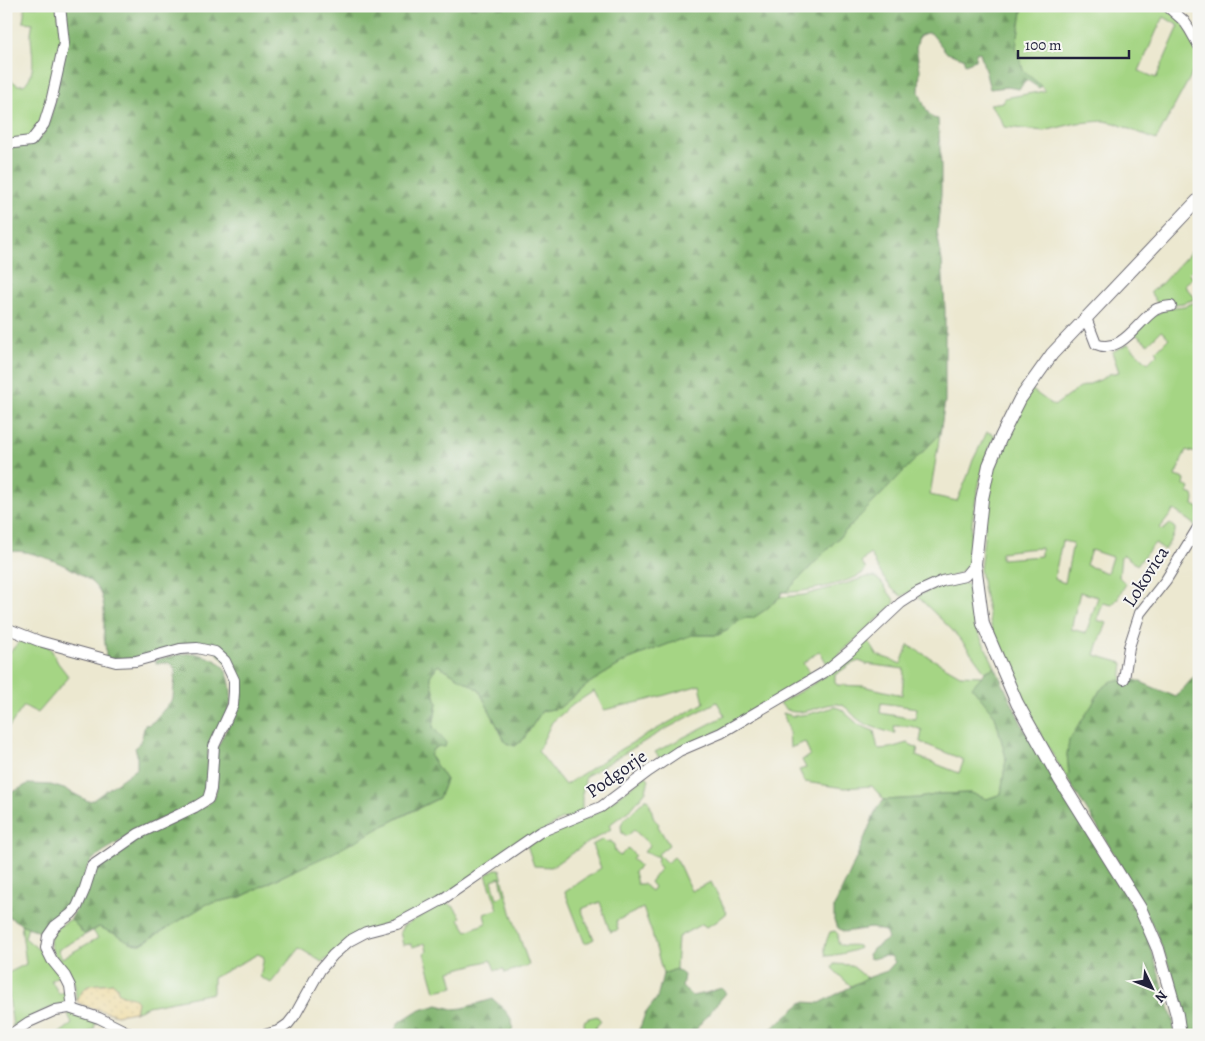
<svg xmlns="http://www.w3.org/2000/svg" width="1205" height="1041" viewBox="0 0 1205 1041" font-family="Alegreya,serif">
  <defs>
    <pattern id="forest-firs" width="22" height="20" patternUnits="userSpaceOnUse" patternTransform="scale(1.25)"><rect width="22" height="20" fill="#84b672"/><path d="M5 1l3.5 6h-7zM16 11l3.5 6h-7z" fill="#6c945f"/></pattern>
    <pattern id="sand-dots" width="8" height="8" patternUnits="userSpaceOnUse" patternTransform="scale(1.25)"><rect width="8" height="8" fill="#eeda9e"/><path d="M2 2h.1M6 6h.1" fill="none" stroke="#ccbb89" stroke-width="1.8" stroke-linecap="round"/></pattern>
  </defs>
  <rect width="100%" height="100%" fill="#f6f6f2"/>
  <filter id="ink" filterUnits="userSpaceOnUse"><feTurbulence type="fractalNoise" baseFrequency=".02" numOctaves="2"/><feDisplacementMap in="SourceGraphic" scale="10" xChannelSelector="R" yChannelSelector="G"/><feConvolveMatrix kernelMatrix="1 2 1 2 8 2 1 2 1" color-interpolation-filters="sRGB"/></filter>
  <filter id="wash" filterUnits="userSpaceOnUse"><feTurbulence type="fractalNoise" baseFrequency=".0096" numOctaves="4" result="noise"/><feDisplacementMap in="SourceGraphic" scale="20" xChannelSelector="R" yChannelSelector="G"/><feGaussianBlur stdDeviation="1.12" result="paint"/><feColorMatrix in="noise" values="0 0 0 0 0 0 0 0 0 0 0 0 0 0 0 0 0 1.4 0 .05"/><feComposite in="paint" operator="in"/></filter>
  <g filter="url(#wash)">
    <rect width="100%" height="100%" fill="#ece8d0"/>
    <g fill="#a5d584" stroke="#647c60" fill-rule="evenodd">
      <path d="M25 6H57L62 31 43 122 27 138 6 143V87L7 88 12 81 18 85H24C38 72 31 51 31 35 31 31 32 27 33 23L23 22Z"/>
      <path d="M1023 6H1164L1181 20 1199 51V61L1156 140 1115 123 1104 121 1077 123 1044 131 1004 127 1001 120 990 104 1004 102V98L1044 91 1045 90 1023 70 1016 47ZM1164 17 1179 26 1156 78 1139 71 1157 30Z"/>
      <path d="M1199 243V263L1189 273 1193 278 1184 285 1196 299 1183 303 1159 306 1150 292 1162 283Z"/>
      <path d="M1199 301V326L1195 329 1199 332V454L1186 450 1175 476 1185 479 1184 485 1190 488 1188 493 1193 495 1194 499 1193 505 1199 508V522L1196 526 1174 510 1160 528 1163 530 1170 524 1175 528V532L1165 550 1155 543 1137 565 1124 555 1121 556 1119 577 1126 584C1121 591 1118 600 1112 605L1103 603 1097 620 1107 623 1098 645 1095 655 1123 663 1121 682 1100 690 1067 754 1069 774 1066 777 1022 702 992 630 983 587 980 569 985 529 984 505 989 483 1006 436 1032 390 1054 406 1079 388 1100 380 1109 374 1119 372 1112 352 1128 344 1148 363 1158 353 1156 351 1169 338 1161 331 1148 344 1134 333 1143 322 1167 308 1184 306ZM1062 541 1073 543 1065 583 1054 579ZM1041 548V556L1001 559V552L1026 549ZM1091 550 1112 557 1107 573 1086 565ZM1080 592 1098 597 1086 633 1071 629Z"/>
      <path d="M987 432 995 435C982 466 975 497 971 531 970 542 973 560 965 568 956 578 929 583 916 589 911 591 907 594 902 596 891 591 882 576 876 565 874 561 873 557 870 554L861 562 866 569C864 571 863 574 860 575 846 583 803 593 786 592L940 434 930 495 957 501 968 475 973 460Z"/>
      <path d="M866 577H875L881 582 895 601 893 605 828 665 819 651 803 663 812 676 722 729 660 759 655 752 725 716 717 702 662 731 586 776 582 794V814L560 820 438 900 379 927 322 962 299 948 271 983 260 977 264 957 258 954 213 978V993L148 1006 135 1012 137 1002 117 992V986L113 983C93 986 86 980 77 1001 75 995 76 988 74 982 67 967 39 947 55 930 59 926 66 922 71 919L85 935 58 950 62 958 98 938 93 931 99 927C105 930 112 932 118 935 128 940 130 944 141 944L207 904 241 897 439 798 446 780 430 756 433 749 439 746 433 727 437 703 430 676 438 665 479 690 506 743 515 746 523 740 542 711 559 708 591 682 629 659 692 635H718L728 630 735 623 745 618H753L765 610 780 597 804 595 845 584ZM700 685 704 703 621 749 565 785 538 751 552 722 574 704 594 691 604 710 648 700Z"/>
      <path d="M961 582 968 585 973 589 977 630 995 667 985 672 966 646 952 630 917 596 942 585Z"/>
      <path d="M25 636 49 647 52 651 58 663 69 677 38 713 24 706 6 731V656Z"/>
      <path d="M868 640 877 655 889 659 901 664 908 645 960 675 982 676 973 687 995 715 1006 758 1001 794 987 799 971 793 939 794 919 798 884 800 872 786 844 788 805 782 799 770 806 768 802 760 810 755 805 742 790 748 789 730 783 713 793 716 809 714 835 707 841 709 859 725 874 731 878 749 890 748 907 743 918 748 916 756 959 773 964 760 920 742 922 730 911 726H894L895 734C886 731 866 726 859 720 852 715 847 705 838 704 821 702 794 724 780 703L818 681 841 665ZM859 661 866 664 904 669 902 695 863 686 837 685 835 682V675L851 664ZM881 703 917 708 915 719 880 713Z"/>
      <path d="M646 776 649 779 646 791 632 808 609 825 611 829 581 847 551 867 534 866 527 845 558 828 587 818 596 813Z"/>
      <path d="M645 799H648L649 801 654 819 659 824 658 826 669 845 658 854 667 863 674 857 677 860 691 891 711 882 727 913 716 922 706 927 702 924 678 937 676 969 663 974 652 933 643 908 616 921 618 930 610 932 600 902 581 909 594 939 585 944 565 892 601 868 592 845 603 839 606 842 611 841 614 845 615 852 620 856 628 848 635 855 632 859 640 866 634 872 637 884H644L646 887 651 891 654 887 650 882 661 868 657 863 658 857 644 852 650 845 634 830 627 836 622 833 621 826 623 821Z"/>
      <path d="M495 869H500L511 912 529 965 505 973 504 969 495 970 491 960 450 971 454 987 435 991 424 953 427 951 425 943 413 947 411 944 403 945 400 932 403 926 446 902 454 907 461 917 459 919 467 931 486 923 484 914 498 909 486 875ZM500 877 504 895 497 899 492 880Z"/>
      <path d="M21 924 28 927 25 938 39 950 45 946 60 975 51 980 59 994 69 990V998L66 1002 43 1011 13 1027 6 974 26 964Z"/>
      <path d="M835 931 838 934C835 951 847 943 858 946L859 948C853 952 833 956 826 956 823 948 827 939 830 932Z"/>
      <path d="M834 964 851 965 867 978 851 986 839 975 832 968Z"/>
      <path d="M67 1011 96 1020 94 1029 83 1035H57L72 1024Z"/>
      <path d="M597 1016 601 1021 595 1028 596 1031 600 1035H582L585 1033 584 1021 589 1018Z"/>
    </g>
    <g fill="url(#forest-firs)" stroke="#536c56">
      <path d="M63 6H1023L1016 47 1023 70 1041 86 1039 88 1027 80 1026 81 1019 89 1007 87 990 89 980 52 976 53 975 60 965 64 963 58 947 53 931 33H926L919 36 916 48 920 69 919 92 924 105 929 114 933 118 938 119 941 165V195L937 232 942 261 945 309V401L940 434 786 592H782L780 597 765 610 753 618H745L735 623 728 630 718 635H692L629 659 591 682 559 708 542 711 523 740 515 746 506 743 479 690 438 665 430 676 437 703 433 727 446 743 445 747 439 746 433 749 430 756 446 780 439 798 404 815 331 854 274 880 241 897 207 904 141 944C130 944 128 941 118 935 112 932 105 930 99 927L85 935 71 919 97 863 146 834 203 807 214 799 217 787 216 750 237 708 240 691 236 674 212 647 128 659H106C106 651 105 644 104 636 103 621 107 605 99 591 87 572 46 556 25 552 19 551 12 551 6 552V149C17 145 30 147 39 139 60 120 61 35 63 6Z"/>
      <path d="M194 653C203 656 215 658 222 665 230 674 233 695 230 706 226 720 214 733 209 747 205 761 213 781 207 793 206 796 204 797 202 799L142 828 104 851 93 859 87 868 76 904 44 934 21 924 6 915V789L13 792 28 784 51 785 67 790 88 801 93 800 137 768V754L135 748 141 741 145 724 148 725 154 721 173 699C173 688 176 678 175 668L169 663H156V660L176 655Z"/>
      <path d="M995 667 1025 731 1139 916 1149 941 1173 1020 1175 1035H766V1033L803 1002 820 1003 867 978 887 971 895 962 891 956H883L873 959 869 958 868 954 873 949 888 939 885 931 871 928 844 932 838 928 834 921V907L849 875 877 808 884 800 919 798 939 794 971 793 987 799 1001 794 1006 758 995 716 972 687 985 672Z"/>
      <path d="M1199 671V1035H1185L1183 1010 1172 974 1156 932 1108 844 1066 777 1069 774 1067 754 1069 740 1092 705 1100 690 1112 681 1117 680 1129 682 1131 678 1176 697Z"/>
      <path d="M676 969 684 975 682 987 692 996 706 993 721 988 726 993 697 1028V1035H636L641 1025 645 1014 657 998 663 974Z"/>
      <path d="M493 999C503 1009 519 1020 510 1035H393L398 1023 417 1011 438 1005 453 1009 463 1008Z"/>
    </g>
    <path fill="url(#sand-dots)" stroke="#887e6c" d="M113 983 117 986 118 992 122 995 133 997 137 1002 135 1012 117 1015 82 1005 77 1001C86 980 93 986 113 983Z"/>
  </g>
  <g filter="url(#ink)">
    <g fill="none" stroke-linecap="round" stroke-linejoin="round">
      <g stroke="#69676f" stroke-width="12">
        <g id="minor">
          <path d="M1167 6 1184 21 1190 30 1199 46"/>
          <path d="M6 144 31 141 44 124 51 102 64 43 60 6"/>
          <path d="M1086 318 1096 344C1121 355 1138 321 1155 310 1160 307 1165 307 1171 306"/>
          <path d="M6 628 39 641 116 662 136 661 180 649 197 648 215 652 225 661 234 680V692L233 705 214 746 211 789 208 799 195 807 138 834 92 866 84 891 77 907 71 914 55 926 48 936 46 948 52 960 65 976 70 986 73 1009"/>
          <path d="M1124 679 1129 647 1140 613 1166 580 1199 526"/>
          <path d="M10 1035 29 1022 56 1010 69 1008 99 1018 127 1032 130 1035"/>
          <path d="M265 1035 278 1031 288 1024 295 1015 320 970 333 955 349 941 366 932 397 924 440 901 540 832 601 807 649 771 679 751 721 733 823 673 850 651 901 603 918 592 942 581 965 576 975 564"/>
        </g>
      </g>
      <g stroke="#69676f" stroke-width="14">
        <path id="major" d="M1180 1035 1177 1015 1158 949 1140 908 1060 780 1017 703 983 624 975 564 982 499 989 465 1001 437 1020 399 1052 354 1199 199"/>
      </g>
      <use href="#minor" stroke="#fff" stroke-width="10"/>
      <use href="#major" stroke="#fff" stroke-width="12"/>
    </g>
  </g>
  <g text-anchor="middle" stroke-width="4" stroke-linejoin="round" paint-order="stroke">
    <g font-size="19" fill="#22223b" stroke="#f6f6f2">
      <text transform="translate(1145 576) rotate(-57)" y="7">Lokovica</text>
      <text transform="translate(616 773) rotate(-35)" y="7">Podgorje</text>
    </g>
  </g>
  <rect width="1205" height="1041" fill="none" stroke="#f6f6f2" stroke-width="25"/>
  <g transform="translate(1152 988) rotate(133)" stroke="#f6f6f2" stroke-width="4" paint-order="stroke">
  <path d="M0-4L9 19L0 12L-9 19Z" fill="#22223b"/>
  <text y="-8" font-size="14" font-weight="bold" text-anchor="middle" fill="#22223b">N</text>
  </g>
  <path d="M1018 50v8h111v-8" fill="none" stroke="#22223b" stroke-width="2.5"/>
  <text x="1025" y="50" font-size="15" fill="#22223b" stroke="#f6f6f2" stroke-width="4" paint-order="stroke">100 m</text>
</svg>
